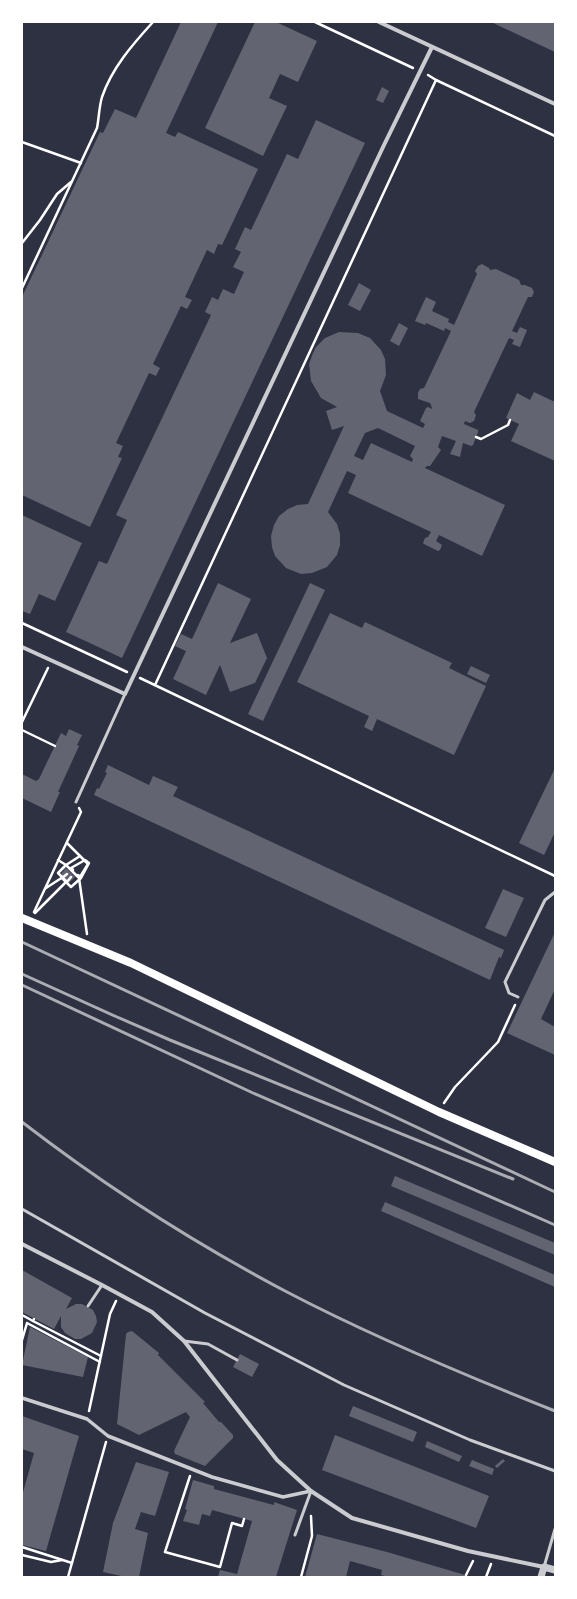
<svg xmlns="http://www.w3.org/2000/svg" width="577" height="1599" viewBox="0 0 577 1599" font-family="Quicksand,sans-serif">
  <rect width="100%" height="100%" fill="#2d3142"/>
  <g fill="#626471" fill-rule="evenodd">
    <path d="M181 22H218L166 133 175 137 178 132 258 169 222 245 218 244 214 254 207 250 185 297 192 300 187 309 181 306 153 364 160 368 156 376 149 373 116 443 123 446 118 457 122 458 90 527 22 495V297L100 132 103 133 115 109 136 118Z"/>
    <path d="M255 22H276L317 41 298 82 280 74 269 98 287 106 263 156 205 128Z"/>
    <path d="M491 22H555V52Z"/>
    <path d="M382 87 389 91 383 103 376 100Z"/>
    <path d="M316 120 365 143 122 658 66 632 99 561 107 564 127 520 116 515 211 315 205 312 212 297 218 300 223 289 234 294 244 272 233 267 241 252 235 249 245 227 251 230 287 154 298 159Z"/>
    <path d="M482 264 489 268 490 270 496 269 519 280 521 285H525L532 288 534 292 532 297H528L512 331 517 333 520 327 527 330 520 347 512 344 514 340 509 338 474 412 476 415 474 421 470 423 465 421 464 424 478 430V432L473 445 471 446 463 443 460 457 450 454 456 441 442 436 438 447 441 450 430 466H427L425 468 505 505 482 556 439 535 436 541 442 545 440 550 438 551 424 544 423 543 425 538 428 537 431 532 348 493 356 475 347 471 328 512 337 524 340 534V545L337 555 327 567 312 573 301 574 286 568 275 556 272 547 271 536 274 525 279 516 288 509 297 505 308 504 344 426 332 430 326 411 337 407 321 398 311 381 309 364 313 353 316 347 325 338 339 332 358 333 370 338 381 350 385 359 386 375 380 391 387 411 423 428 425 424 420 421 426 408 428 407 432 409V408L430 403 418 399V393L420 389 424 388 451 331 445 328 444 331 426 323 425 325 415 321 426 297 436 302 432 311 449 319 448 322 454 325 477 274 475 271 478 266ZM378 428 415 446 410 456 413 459 412 462 371 443 363 460 354 456 365 433Z"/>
    <path d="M359 283 371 290 360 311 348 305Z"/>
    <path d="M399 323 408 328 399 346 390 341Z"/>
    <path d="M534 392 555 402V461L511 441 519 424 506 418 517 393 530 400Z"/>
    <path d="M22 515 82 543 55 601 39 594 30 614 22 611Z"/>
    <path d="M218 583 251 599 230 643 257 633 267 658 255 683 230 692 220 665 206 695 173 679 186 651 175 646 181 634 192 639Z"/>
    <path d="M310 583 325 590 263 721 248 714Z"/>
    <path d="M330 613 362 628 365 622 452 663 449 668 486 686 454 755 377 719 372 731 364 727 369 716 297 682Z"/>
    <path d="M471 666 490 675 486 683 467 674Z"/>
    <path d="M69 729 82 735 77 745 79 746 58 792H60L51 812 22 798V774L36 781 39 779 61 733 66 736Z"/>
    <path d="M108 765 149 785 153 776 178 787 173 796 504 950 501 958 499 957 490 980 94 795 97 788 99 789 107 773 105 772Z"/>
    <path d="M555 768V832L544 855 519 843Z"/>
    <path d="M66 868 75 877 69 883 61 874Z"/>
    <path d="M503 889 524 898 506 937 485 928Z"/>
    <path d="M555 932V989L541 1019 555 1027V1055L507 1033Z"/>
    <path d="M395 1176 555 1243V1255L391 1186Z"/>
    <path d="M385 1202 555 1275V1287L381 1211Z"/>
    <path d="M22 1270 72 1298 66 1309 76 1304H82L93 1310 96 1316 97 1322 92 1333 81 1339H75L65 1333 61 1327V1316L54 1329 22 1312Z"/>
    <path d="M30 1327 88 1357 83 1377 22 1365Z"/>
    <path d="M132 1331 159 1353 158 1355 205 1402 203 1403 219 1422H221L233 1435V1438L205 1466 175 1454 174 1451 190 1417 186 1412 139 1435 117 1424 126 1334 128 1332Z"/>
    <path d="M240 1354 259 1364 252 1377 233 1367Z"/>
    <path d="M353 1406 417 1432 413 1442 349 1416Z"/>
    <path d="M22 1416 79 1436 46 1551 22 1545V1496L34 1453 22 1449Z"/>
    <path d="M335 1435 489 1496 476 1528 322 1470Z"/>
    <path d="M427 1441 462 1456 459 1462 425 1447Z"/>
    <path d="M503 1459 505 1461 497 1468 495 1466Z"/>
    <path d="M472 1460 494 1469 492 1475 469 1466Z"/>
    <path d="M136 1462 169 1472 155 1516 141 1512 135 1529 148 1533 139 1577H126L103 1572 113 1523Z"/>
    <path d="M193 1480 214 1486V1489L274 1505V1502L297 1510 276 1577H218L220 1570 237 1574 252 1521 212 1510 210 1516 202 1514 199 1525 183 1521 187 1510 185 1509Z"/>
    <path d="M317 1534 387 1552 472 1577H389L381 1575 382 1570 350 1561 346 1577H305Z"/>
  </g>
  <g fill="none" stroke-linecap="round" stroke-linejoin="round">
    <g stroke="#fff" stroke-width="2.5">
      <path d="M315 22 413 68"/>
      <path d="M428 75 436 80"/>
      <path d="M22 142 81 163"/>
      <path d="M22 243 40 220 57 194 71 182"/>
      <path d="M22 288 97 128C99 118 99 107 102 97 112 68 132 45 153 22"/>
      <path d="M476 437 481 439 508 425 510 420"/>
      <path d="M22 623 127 672"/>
      <path d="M140 678 555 876"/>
      <path d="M155 685 436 80 555 136"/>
      <path d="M22 722 48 668"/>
      <path d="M22 730 55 746"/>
      <path d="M58 860 66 865 80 856 67 843"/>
      <path d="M67 874 62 878 71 887 81 878 89 863 85 860 71 868 73 870"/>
      <path d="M78 875 80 877 88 864 80 856"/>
      <path d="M71 877 67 882 58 873 66 865 79 878 87 934"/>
      <path d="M46 888 63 877"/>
      <path d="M34 912 81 812 79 808"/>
      <path d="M35 913 67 881"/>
      <path d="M444 1103 455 1087 498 1042 515 1005"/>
      <path d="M22 1315 33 1321"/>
      <path d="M34 1319 33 1321 101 1356"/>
      <path d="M22 1340 27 1323 100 1362"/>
      <path d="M89 1411 110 1314 116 1301"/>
      <path d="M190 1476 165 1552 220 1567 232 1523 242 1526 244 1519"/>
      <path d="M22 1547 72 1563"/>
      <path d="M22 1555 51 1562 62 1560"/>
      <path d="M466 1575 473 1561"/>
      <path d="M68 1577 106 1442"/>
      <path d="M301 1577 312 1536 311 1516"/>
      <path d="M486 1577 491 1564"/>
    </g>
    <g stroke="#caccd0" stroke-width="3">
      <path d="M76 802 125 694"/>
      <path d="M518 997 509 993 505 982 545 900 555 892"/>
      <path d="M22 1209 205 1313 344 1385 470 1440 555 1471"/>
      <path d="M88 1306 102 1285"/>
      <path d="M184 1341 208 1344 237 1360"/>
      <path d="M295 1535 311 1491"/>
      <path d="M544 1567 555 1529"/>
    </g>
    <path stroke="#caccd0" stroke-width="3.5" d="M22 1398 87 1419 108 1436 212 1477 283 1497 311 1491"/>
    <g stroke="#caccd0" stroke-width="4">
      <path d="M379 22 555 104"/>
      <path d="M22 647 125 694 384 145 432 47"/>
      <path d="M22 1244 102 1285 152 1312 184 1341 277 1460 311 1491 352 1518 468 1551 544 1567"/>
    </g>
    <path stroke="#caccd0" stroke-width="7" d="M541 1577 544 1567 555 1570"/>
    <path stroke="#fff" stroke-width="8" d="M22 918 131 963 439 1112 555 1162"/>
    <g stroke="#abadb3" stroke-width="3">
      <path d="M22 942 555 1192"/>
      <path d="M22 974 117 1017 170 1040 513 1179"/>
      <path d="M22 985 253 1093 555 1225"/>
      <path d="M22 1122C105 1186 194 1243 287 1292 373 1337 464 1375 555 1411"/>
    </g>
  </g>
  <rect width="577" height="1599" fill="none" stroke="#ffffff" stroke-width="46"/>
</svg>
